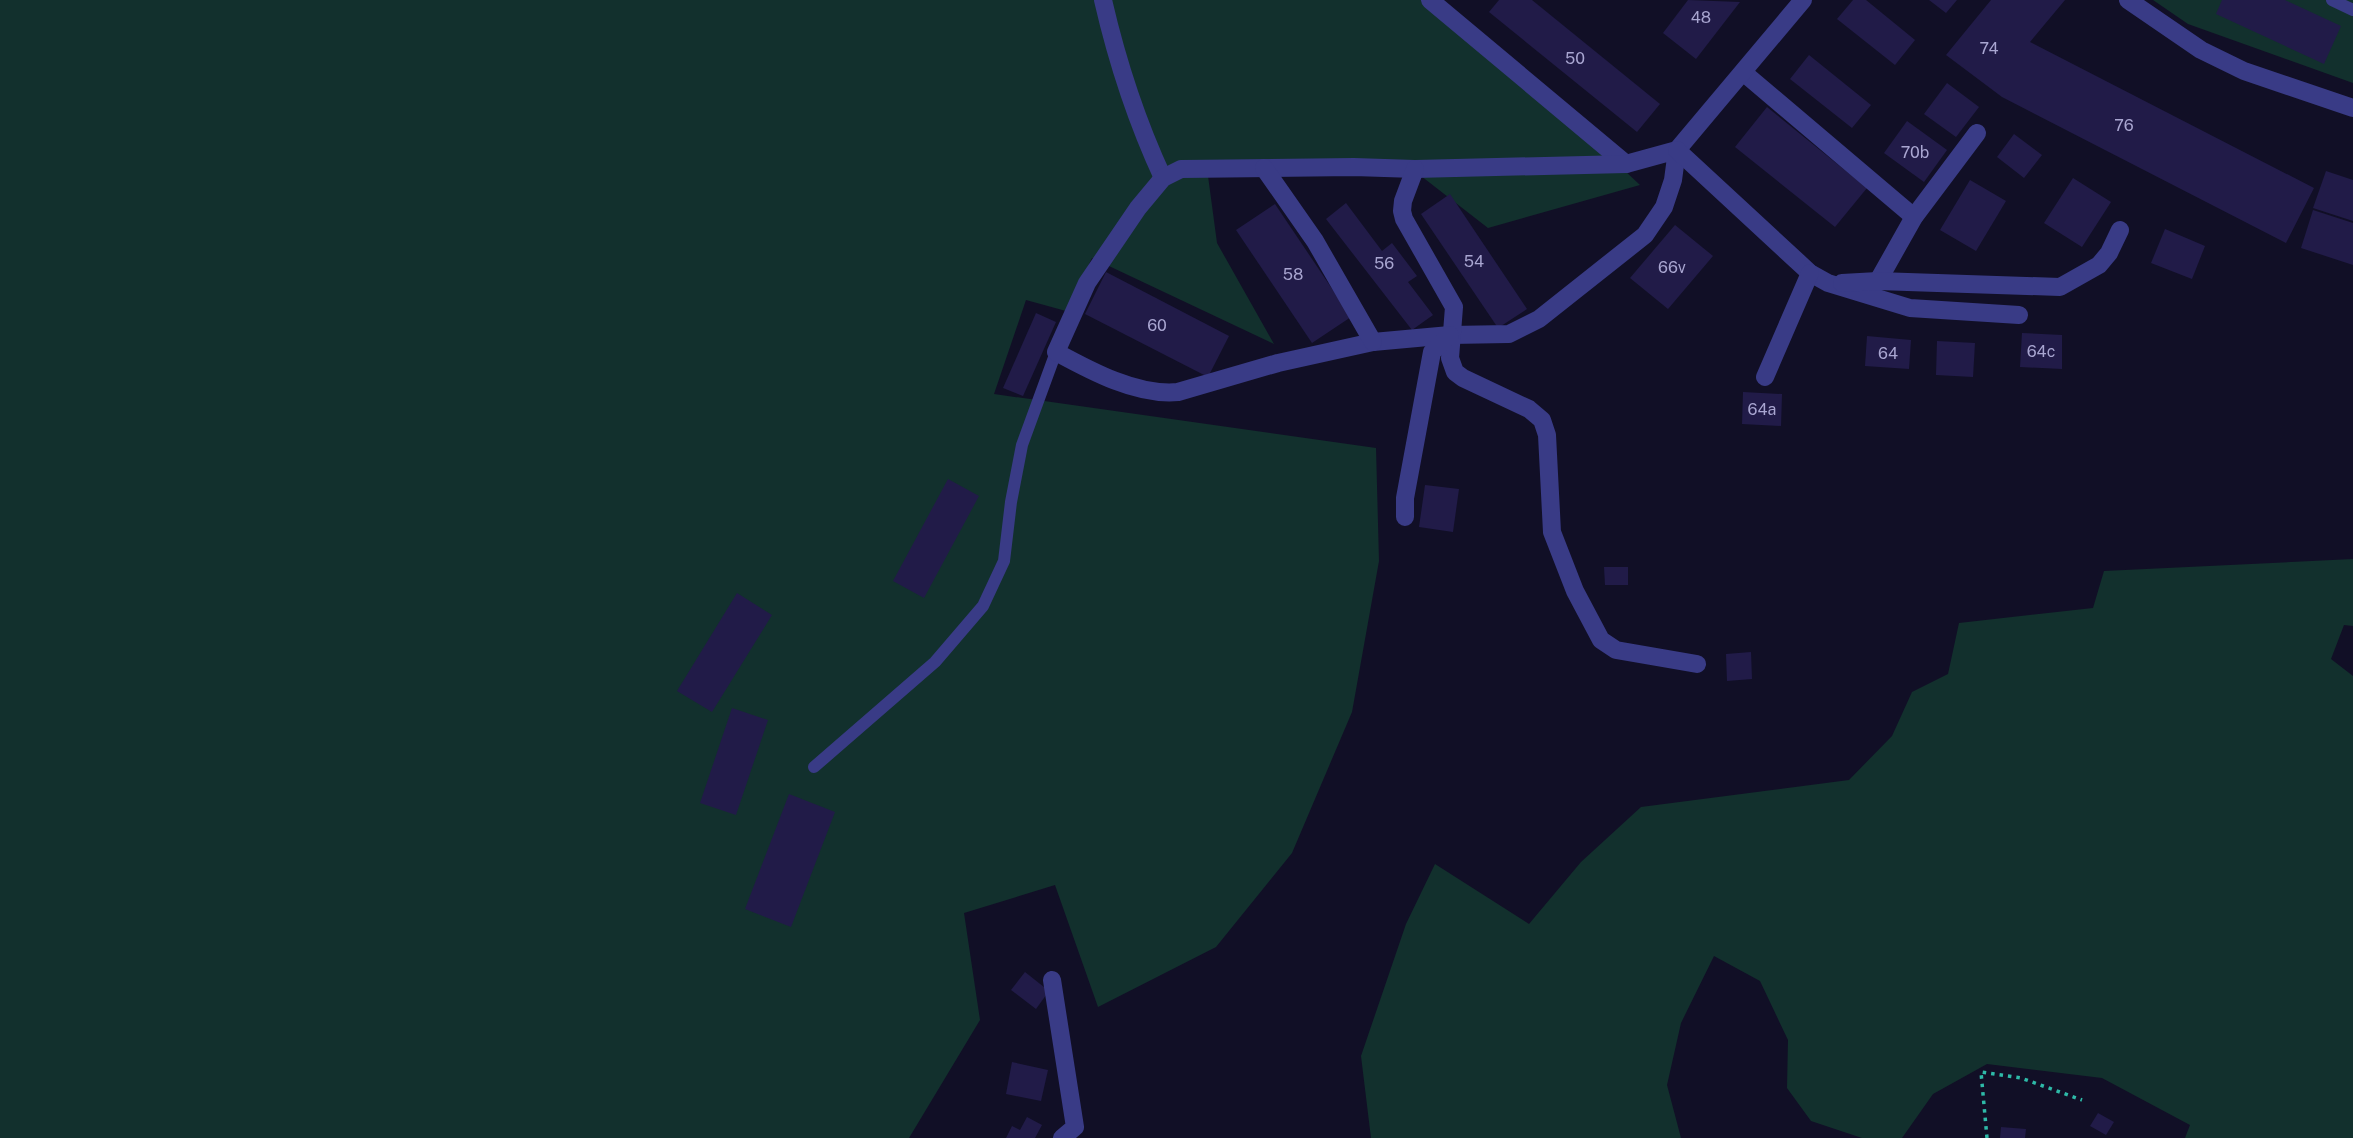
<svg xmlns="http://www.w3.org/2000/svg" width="2353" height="1138" viewBox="0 0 2353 1138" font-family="'Public Sans',sans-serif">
  <rect width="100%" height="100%" fill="#110f26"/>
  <g fill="#12302d">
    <path d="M0 0H1443L1640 185 1488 228 1403 162 1206 161 1217 243 1274 344 1092 258 1066 311 1026 300 994 394 1376 448 1379 561 1352 712 1292 853 1216 947 1098 1007 1055 885 964 913 980 1020 909 1138H0Z"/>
    <path d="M2153 0H2353V83L2188 24Z"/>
    <path d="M2353 559V626L2344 625 2331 659 2353 676V1138H2185L2190 1125 2102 1078 1987 1064 1933 1094 1902 1138H1862L1811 1121 1787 1088 1788 1040 1760 981 1714 956 1681 1023 1667 1085 1681 1138H1371L1361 1056 1406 924 1435 864 1529 924 1581 862 1641 807 1849 780 1892 736 1912 692 1948 674 1959 623 2093 608 2104 571Z"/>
  </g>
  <g fill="#211b48">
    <path d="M1499 0H1532L1660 104 1637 132 1489 12Z"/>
    <path d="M1688 0 1740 2 1696 59 1663 33Z"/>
    <path d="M1853 0H1866L1915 40 1895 65 1837 19Z"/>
    <path d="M1929 0H1957L1946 13Z"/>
    <path d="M1991 0H2065L2030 42 2314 188 2286 243 2002 97 1946 55Z"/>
    <path d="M2222 0H2285L2341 26 2324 64 2216 14Z"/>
    <path d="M1809 55 1871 105 1852 128 1790 79Z"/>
    <path d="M1947 83 1979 107 1956 137 1924 114Z"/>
    <path d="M1767 107 1867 188 1835 227 1735 147Z"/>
    <path d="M1907 121 1947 150 1924 182 1884 153Z"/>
    <path d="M2014 134 2042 155 2024 178 1997 157Z"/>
    <path d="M2326 171 2353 180V221L2313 208Z"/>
    <path d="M2073 178 2111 202 2082 247 2044 223Z"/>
    <path d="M1970 180 2006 201 1976 251 1940 230Z"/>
    <path d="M1450 194 1527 309 1498 328 1421 214Z"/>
    <path d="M1346 203 1382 251 1392 243 1417 276 1408 282 1433 315 1412 330 1326 219Z"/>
    <path d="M1275 204 1351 317 1312 343 1236 230Z"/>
    <path d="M2313 210 2353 223V265L2301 248Z"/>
    <path d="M1675 225 1713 256 1668 309 1630 278Z"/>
    <path d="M2165 229 2205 246 2192 279 2151 263Z"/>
    <path d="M1106 272 1229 336 1208 377 1085 314Z"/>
    <path d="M1036 313 1056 322 1023 396 1003 388Z"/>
    <path d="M2022 333 2062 335V369L2020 367Z"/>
    <path d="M1867 336 1911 340 1909 369 1865 366Z"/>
    <path d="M1937 341 1975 343 1973 377 1936 375Z"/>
    <path d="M1743 392 1782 394 1781 426 1742 424Z"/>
    <path d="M948 479 979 496 924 598 893 581Z"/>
    <path d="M1425 485 1459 489 1453 532 1419 527Z"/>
    <path d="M1604 567H1628V585H1605Z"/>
    <path d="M737 593 772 615 712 712 677 691Z"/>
    <path d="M1751 652 1752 679 1727 681 1726 654Z"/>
    <path d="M732 708 768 720 736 815 700 803Z"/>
    <path d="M789 794 835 812 791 927 745 909Z"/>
    <path d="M1025 972 1049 991 1036 1009 1011 990Z"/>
    <path d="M1012 1062 1048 1070 1041 1101 1006 1094Z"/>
    <path d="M2098 1113 2114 1122 2106 1135 2090 1126Z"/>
    <path d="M1027 1117 1042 1125 1035 1138H1006L1012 1126 1020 1130Z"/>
    <path d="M2001 1127 2026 1129 2025 1138H2000Z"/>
  </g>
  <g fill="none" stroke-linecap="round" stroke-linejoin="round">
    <path stroke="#2ebaa8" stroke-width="3.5" stroke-dasharray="3.5 5" stroke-linecap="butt" d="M1987 1138 1981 1072 2021 1078 2082 1100"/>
    <g stroke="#393b86" stroke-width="12">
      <path d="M2332 0 2353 10"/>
      <path d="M814 767 935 662 983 606 1004 561 1011 502 1022 445 1056 352"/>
    </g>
    <g stroke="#393b86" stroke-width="18">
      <path d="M1103 0C1117 61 1137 122 1163 178"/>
      <path d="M1430 0 1626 164"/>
      <path d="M2128 0 2201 50 2244 71 2353 108"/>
      <path d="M1744 73 1914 217"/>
      <path d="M1677 150 1673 180 1664 207 1645 235 1539 319 1509 334 1450 335 1373 342 1278 363 1178 392C1137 396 1091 371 1056 352L1087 283 1138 208 1163 178 1181 169 1354 167 1415 169 1626 164 1677 150 1803 0"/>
      <path d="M1677 150 1810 273 1828 283 1910 308 2019 315"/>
      <path d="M1264 168 1315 241 1373 342"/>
      <path d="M1415 169 1403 201 1402 211 1404 219 1454 307 1450 358 1455 372 1463 378 1529 409 1542 420 1547 435 1552 532 1575 591 1601 640 1616 650 1697 664"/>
      <path d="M1878 281 1914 217 1977 133"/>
      <path d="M1842 283 1878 281 2060 287 2099 265 2109 253 2120 230"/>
      <path d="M1765 377 1810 273"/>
      <path d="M1405 517V498L1432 352 1450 335"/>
      <path d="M1052 980 1075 1127 1062 1138"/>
    </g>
  </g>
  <g text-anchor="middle" stroke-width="5" stroke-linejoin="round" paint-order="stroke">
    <g font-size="16" fill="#a9a6d1">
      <text x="1701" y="23">48</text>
      <text x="1989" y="54">74</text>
      <text x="1575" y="64">50</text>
      <text x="2124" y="131">76</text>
      <text x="1915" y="158">70b</text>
      <text x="1474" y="267">54</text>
      <text x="1384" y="269">56</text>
      <text x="1672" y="273">66v</text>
      <text x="1293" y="280">58</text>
      <text x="1157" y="331">60</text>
      <text x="2041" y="357">64c</text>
      <text x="1888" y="359">64</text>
      <text x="1762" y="415">64a</text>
    </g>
  </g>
</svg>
